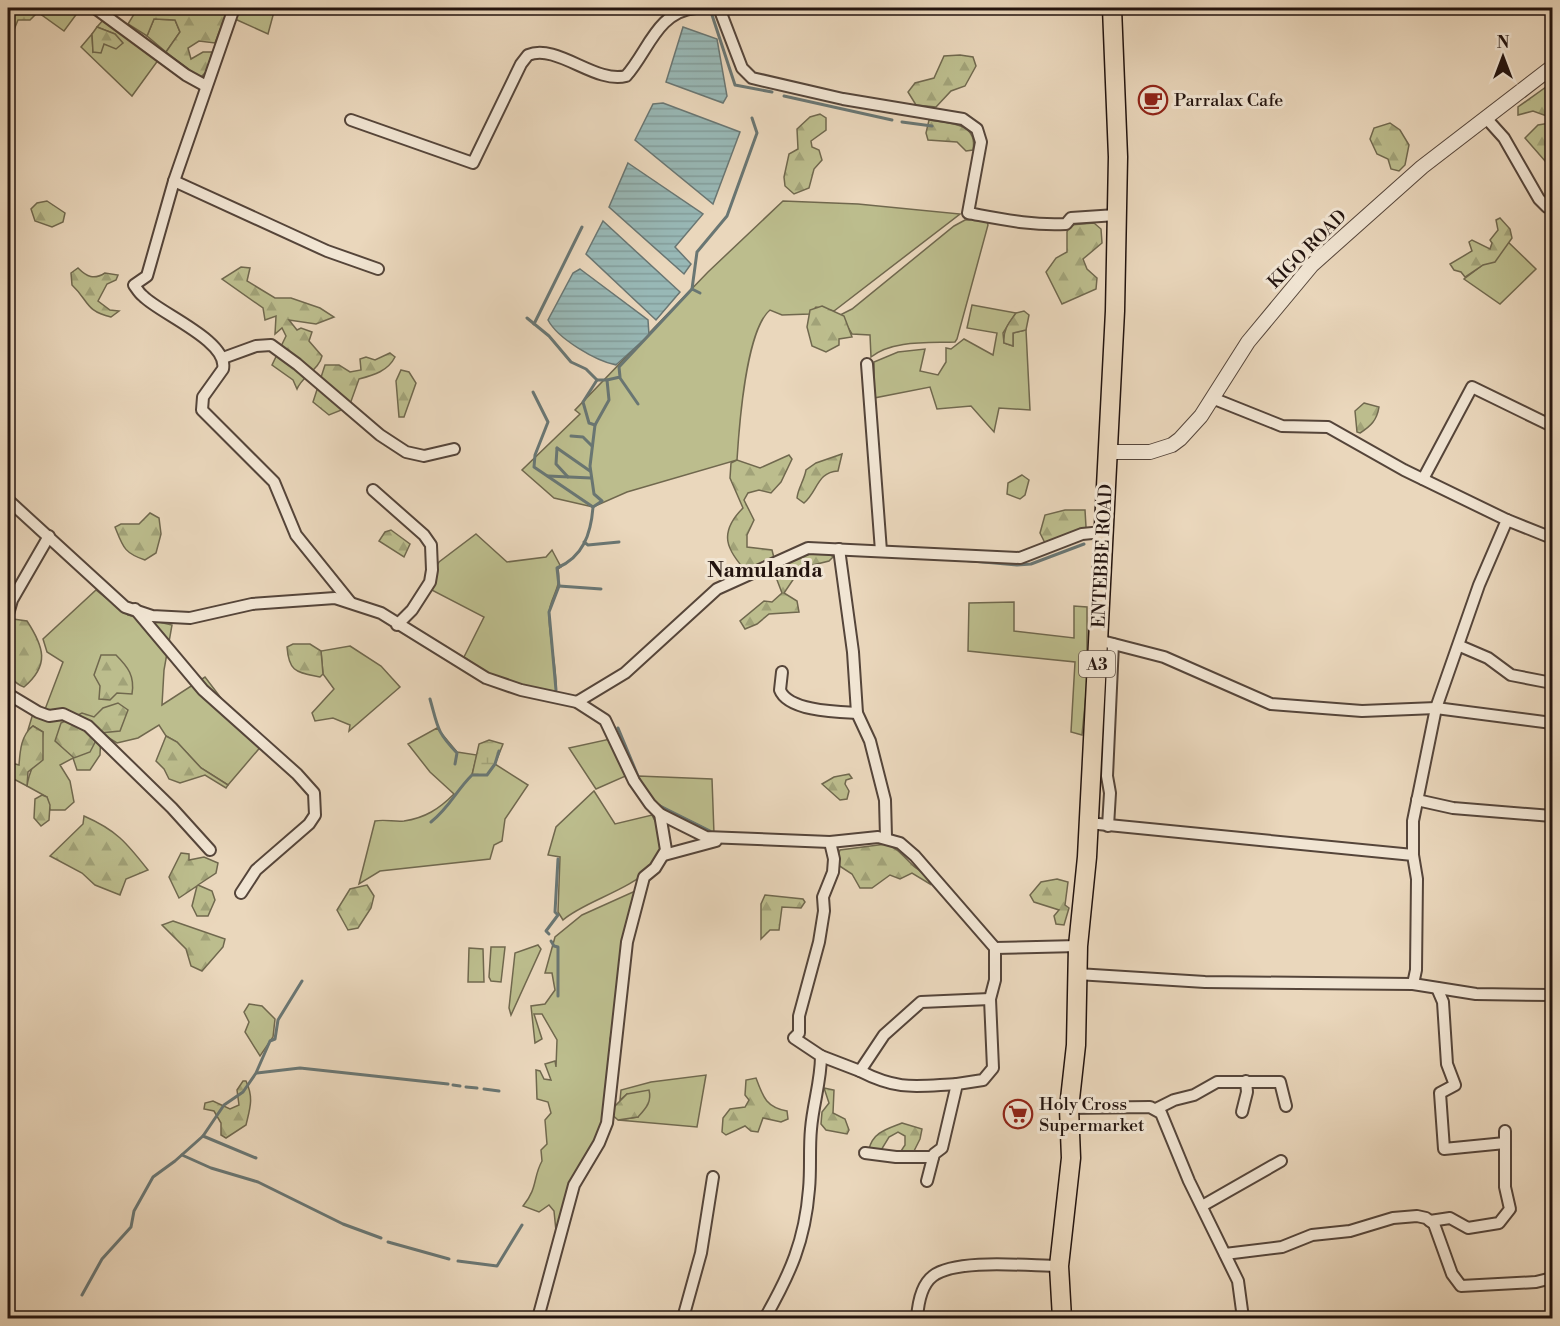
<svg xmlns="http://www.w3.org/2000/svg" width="1560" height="1326" viewBox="0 0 1560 1326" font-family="'Libre Bodoni',serif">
  <defs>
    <pattern id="forest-firs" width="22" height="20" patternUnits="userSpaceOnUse" patternTransform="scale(1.5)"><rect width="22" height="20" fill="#bcbd8d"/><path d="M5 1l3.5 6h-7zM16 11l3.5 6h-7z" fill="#a1a278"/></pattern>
    <pattern id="wetland-marsh" width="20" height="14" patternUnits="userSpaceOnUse" patternTransform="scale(1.5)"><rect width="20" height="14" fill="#bcbd8d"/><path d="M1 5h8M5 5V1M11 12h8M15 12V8" fill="none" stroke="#a1a278"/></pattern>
    <pattern id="water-rules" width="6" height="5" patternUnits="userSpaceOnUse" patternTransform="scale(1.5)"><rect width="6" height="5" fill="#98b8b6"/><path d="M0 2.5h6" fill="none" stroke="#839d9b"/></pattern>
  </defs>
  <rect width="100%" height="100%" fill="#ead7bc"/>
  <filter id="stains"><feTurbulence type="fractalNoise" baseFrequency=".00333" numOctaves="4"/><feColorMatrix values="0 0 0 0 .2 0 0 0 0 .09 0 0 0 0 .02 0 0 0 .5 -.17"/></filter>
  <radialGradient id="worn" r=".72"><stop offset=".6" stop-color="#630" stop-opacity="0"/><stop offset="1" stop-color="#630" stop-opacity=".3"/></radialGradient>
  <g fill="#bcbd8d" stroke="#70684e" stroke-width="1.5">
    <path d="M42 8H81L64 31 39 13Z"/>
    <path d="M239 8H275L268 34 235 19Z"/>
    <path d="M104 19 159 59 132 96 81 47 92 34 93 52 104 44 122 43 115 34 97 27Z"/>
    <path d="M154 19 175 20 180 32 166 52 147 36Z"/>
    <path d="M783 201 858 204 960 214 834 311 816 307 810 314 782 315 770 310C746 330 739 428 737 460L627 492 593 507 554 498 522 470 580 414 575 410 708 272Z"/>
    <path d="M978 219 987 221 988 225 957 339 955 342C928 343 892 340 871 357L870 335 852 334 840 315 852 309 954 226 965 220Z"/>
    <path d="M1505 239 1536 269 1500 304 1464 279 1488 261Z"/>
    <path d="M972 305 1016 313 1003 333 1004 343 1013 346V333L1026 330 1030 410 999 408 994 432 971 406 937 409 930 387 874 398V362L898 352 925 349 920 371 938 375 946 362V348L951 349 964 339 993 355 997 333 967 328Z"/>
    <path d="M476 534 507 562 546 557 552 550 561 567 558 569C562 590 549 597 549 615 549 642 558 669 556 696L489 674 464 657 484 617 424 586 439 562Z"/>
    <path d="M96 590 128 615 172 625 164 670 162 705 205 677 221 698 215 701 263 744 228 785 201 768 177 742 166 736 159 725 138 738 117 743 101 733 100 755 90 770H77L73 758 60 765 70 781 74 802 65 810H50L47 797 27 786C29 767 42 753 43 732L33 726 28 730 34 710 44 712 63 662 47 652 43 639Z"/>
    <path d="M1014 602V631L1074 638V606L1087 607V684L1082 735 1071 732 1075 662 968 651 969 603Z"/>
    <path d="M350 646 381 666 400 687 349 731 350 725 333 718 315 721 312 713 334 689 323 674 321 651Z"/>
    <path d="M437 728 457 752 477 755 472 775H486L495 764 528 785 505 819 502 841 494 845 490 859 380 871 359 884 375 821C385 819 394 822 404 821 425 818 439 809 454 794L430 772 408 744Z"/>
    <path d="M610 739 628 775 596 789 569 748Z"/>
    <path d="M638 776 712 779 714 834C687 814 650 813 638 776Z"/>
    <path d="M594 791 615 824 652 815C690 880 596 891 563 920L558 912 560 857 548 855 556 827Z"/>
    <path d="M633 892H637L618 1009 610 1039 614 1074 611 1108 582 1170 562 1233 556 1231 554 1211 549 1205 539 1212 523 1206C538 1188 533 1177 542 1161L541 1150 547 1144 545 1120 551 1113 548 1102 537 1099 536 1070 540 1071 544 1079 551 1080 545 1064 555 1061 556 1067 557 1040 542 1014H534L542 1039 535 1043 531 1006 545 1004 555 990 552 973H545L555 937 582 915Z"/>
    <path d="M538 945 541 949 511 1015 509 1008 515 953Z"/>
    <path d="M491 947H505L501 982 491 981 489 977Z"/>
    <path d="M469 948 483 949 484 982H468Z"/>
    <path d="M249 1004 262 1006 275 1019 273 1037 260 1056 245 1032 249 1022 244 1012Z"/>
    <path d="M706 1075 697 1127 618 1120 638 1117 627 1094 620 1100 621 1090 651 1082Z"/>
  </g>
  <g fill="url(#forest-firs)" stroke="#70684e" stroke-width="1.5">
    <path d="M13 8H42L30 20H18L11 37 8 34V22Z"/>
    <path d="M135 8H192L208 12 209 8H228L215 43 199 41 188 48 191 59 203 52H212L207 71 200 78 166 52 180 32 175 20 154 19 147 36 128 24 136 11Z"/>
    <path d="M97 27 115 34 123 43 116 49 104 44 101 53 93 52 92 34Z"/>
    <path d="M960 55 973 57 976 66 965 86 951 91 936 107 916 105 908 92 915 83 934 78 944 56Z"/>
    <path d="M1546 87 1552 95V118L1533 111 1518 115V107Z"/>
    <path d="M820 114 826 118V130L811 141 812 147 819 150 822 160 814 169 809 188 794 194 785 186 784 177 789 154 798 149 797 129 810 117Z"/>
    <path d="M929 120C950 123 978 123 973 150L966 151 957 142 928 140 926 133Z"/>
    <path d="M1390 123 1400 130 1409 145 1405 165 1399 171 1391 169 1388 159 1377 154 1370 139 1374 128Z"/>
    <path d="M1550 123 1552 125V169L1525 138 1538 125Z"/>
    <path d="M47 201 65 213 63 222 52 227 35 221 31 209 37 203Z"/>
    <path d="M1500 218 1510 229 1512 238 1495 262 1483 265 1465 277 1461 272 1454 270 1450 264 1472 251 1469 242 1472 240 1490 249 1492 243 1490 240 1498 230 1496 220Z"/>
    <path d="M1094 223 1101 229 1102 243 1083 259 1087 269 1097 278 1096 289 1062 304 1046 272 1056 258 1067 252V232L1070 225Z"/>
    <path d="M241 267 250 268 247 281 275 298H291L320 308 334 317 316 324 289 320 297 330 301 328 312 332 309 341 322 356C319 370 302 376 297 389L293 380 272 365 286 336 282 328 275 334 276 316 265 320 263 308 222 279Z"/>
    <path d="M78 268C87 277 94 280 105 273L118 275 116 280 107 284 98 301 110 310 119 311 111 317C85 311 89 301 72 285L71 273Z"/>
    <path d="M822 306 844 316 852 337 839 339V345L826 352 812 346 807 327 810 310Z"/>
    <path d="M1024 311 1029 315 1026 330 1013 333V346L1004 343C1003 330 1008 324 1016 313Z"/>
    <path d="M390 353 395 357C388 371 374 375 359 379L349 407 329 415 313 402 325 365H339L350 372 361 370 360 359 366 357 375 360Z"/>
    <path d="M401 370 409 372 416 383 404 417H399L396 381Z"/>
    <path d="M1364 403 1379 407C1377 420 1371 426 1360 433L1357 432 1355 411Z"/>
    <path d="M842 454 838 471C817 472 818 491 804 503L797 498C798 488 804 481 806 470L816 463Z"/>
    <path d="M789 455 792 459 781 482 771 493 759 490 748 493 744 500 754 520 747 535V547L772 550 774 558 748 573C726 550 718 533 743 508L730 478 731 463 737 460 760 468Z"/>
    <path d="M1022 475 1029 480 1025 495 1020 499 1007 494 1008 483Z"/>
    <path d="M1065 510H1085L1086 527 1082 537 1047 547 1040 533 1045 515Z"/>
    <path d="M150 513 159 518 161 534 156 553 145 560C124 553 123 547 115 527L121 524H139Z"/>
    <path d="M391 530 410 544 404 557 379 541 385 532Z"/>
    <path d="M825 549 833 557 829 561 801 568 784 593 797 601 799 612 769 614 757 624 745 629 740 621 764 601 772 602 782 593 774 572 791 560Z"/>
    <path d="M13 619 27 621C44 647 50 665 24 687 0 679 4 638 13 619Z"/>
    <path d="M293 644H310L321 651 323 674 320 677C297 672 289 673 287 647Z"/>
    <path d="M101 655H116C128 667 135 676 132 694L117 693 110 700 99 699 100 686 94 675Z"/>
    <path d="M118 703 128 710 120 731 100 733 90 752 74 758 55 741 61 723 82 713 94 717 103 708Z"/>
    <path d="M33 726 43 732V760L28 772 27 786 8 776V762L19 765C20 751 21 735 33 726Z"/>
    <path d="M166 736 177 742 201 768 228 785 226 788 205 775 180 783 169 779 164 769 156 761Z"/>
    <path d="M849 774 852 778 846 780 845 784 849 791 847 799 840 800 822 784 834 777Z"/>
    <path d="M42 795 47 797 50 805 49 820 41 826 34 818 35 799Z"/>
    <path d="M84 816C116 830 126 842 148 870L126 879 120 895 95 885 82 873 50 856 83 824Z"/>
    <path d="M886 844C904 850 909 868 927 874L930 884 912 873 900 879 890 875 872 888H860L852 874 838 865 837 858 840 850Z"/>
    <path d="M181 853 189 854V860L204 857 218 863 216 873 198 885 212 891 215 900 208 916H197L192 906 197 886 179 898 169 877Z"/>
    <path d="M1057 879 1068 882 1065 905 1069 908 1064 925 1056 924 1054 916 1059 910 1034 902 1030 895 1041 882Z"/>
    <path d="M367 885 374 896 371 908 358 928 348 930 337 910 350 889Z"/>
    <path d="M765 895 803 899 805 902 801 908 782 907 779 930H770L761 939V904Z"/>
    <path d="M173 921 225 939 223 947 202 971 191 966 186 949 162 925Z"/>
    <path d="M756 1078C763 1097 766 1107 787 1111L788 1119 781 1122 763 1118 758 1132 751 1131 745 1126 726 1135 722 1132 723 1118 730 1109 745 1107 749 1100 745 1095 746 1080Z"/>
    <path d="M243 1081H246C254 1098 250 1108 246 1125L226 1138 221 1135V1123L214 1111 204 1109 205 1103 213 1101 230 1109 239 1105 237 1090Z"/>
    <path d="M824 1088 834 1090 833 1113 845 1119 849 1130 847 1134 826 1130 821 1124 822 1112 829 1103Z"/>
    <path d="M649 1090C652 1102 646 1108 638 1117L618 1120 609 1112 627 1094Z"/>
    <path d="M902 1123 922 1129 920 1139 912 1155 899 1154 905 1145V1136L898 1132 889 1137 880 1152 869 1149C873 1132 887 1129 902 1123Z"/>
  </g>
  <path fill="url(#wetland-marsh)" stroke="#70684e" stroke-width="1.5" d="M489 740 503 744 495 764 487 775H472L479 744Z"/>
  <g fill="url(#water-rules)" stroke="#697673" stroke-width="1.5">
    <path d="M683 27 717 39 727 96 723 103 666 82Z"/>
    <path d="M663 103 740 132 713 204 635 140 653 104Z"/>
    <path d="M628 163 703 214 675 247 691 264 684 274 609 207Z"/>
    <path d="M603 221 680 292 656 320 586 254Z"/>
    <path d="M580 269 648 320 649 335 616 365C596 361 558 339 548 320L573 273Z"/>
  </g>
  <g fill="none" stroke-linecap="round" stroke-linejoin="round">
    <g stroke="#697673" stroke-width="3">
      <path d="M712 15 735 85 772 92"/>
      <path d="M784 96 892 120"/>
      <path d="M902 122 932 126"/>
      <path d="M692 289 697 252 727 216 757 133 752 118"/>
      <path d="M527 318 549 336 571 362 586 369 597 380H607L609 400 595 425 590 466 594 494 602 501 593 507C591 534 583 557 557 568L559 586 549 612 556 690"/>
      <path d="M534 324 582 227"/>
      <path d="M620 378 638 404"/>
      <path d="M607 380 620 377 619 367 692 289 700 293"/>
      <path d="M533 392 548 422 535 455 534 467 593 507"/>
      <path d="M595 425 589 423 583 402 597 380"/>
      <path d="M571 436 583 437 592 446"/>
      <path d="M557 448 590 471"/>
      <path d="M557 448 556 464 568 477"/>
      <path d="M548 476 591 478"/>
      <path d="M584 542 588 545 619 542"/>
      <path d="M961 560 1017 565 1031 564 1084 544"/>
      <path d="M559 586 601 589"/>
      <path d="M430 699C438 727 436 731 457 753L455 764"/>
      <path d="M618 728 640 781"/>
      <path d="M658 805 710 831"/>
      <path d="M431 822C450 807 455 792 472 775H487L495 764 499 751"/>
      <path d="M549 934 546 931 558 915 555 912 558 859"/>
      <path d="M551 941 554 946 558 947V996"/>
      <path d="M257 1073 300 1068 448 1084"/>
      <path d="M453 1085 460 1086"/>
      <path d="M466 1087 477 1088"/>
      <path d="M484 1089 499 1091"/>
      <path d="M203 1136 256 1158"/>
      <path d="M182 1155 211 1168 258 1182 343 1224 381 1238"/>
      <path d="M388 1242 449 1259"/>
      <path d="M458 1261 497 1266 522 1225"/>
      <path d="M82 1295 102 1259 131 1227 134 1211 153 1177 175 1161 203 1136 224 1105 243 1092 256 1073 270 1041 275 1039 278 1020 302 981"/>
    </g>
    <g stroke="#55453a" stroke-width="14">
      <g id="minor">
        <path d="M95 8 186 75 206 86"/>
        <path d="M234 8 174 181 147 276 134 285C137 289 139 293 143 296 159 313 229 341 223 369L203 397 202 410 274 482 296 535 350 602"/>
        <path d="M719 8 742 68 752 78 843 99 963 119 977 129 981 142 968 213C1001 219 1033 226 1066 224L1071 218 1116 215"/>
        <path d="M1486 118 1504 138 1539 199 1547 207 1552 208"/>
        <path d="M351 120 473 163 521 64 528 55C557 43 595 84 626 76 648 52 657 11 696 8"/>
        <path d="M174 181 327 251 378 269"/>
        <path d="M223 358 256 346 271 345 297 364 380 435 406 452 424 456 454 449"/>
        <path d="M867 364 881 551"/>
        <path d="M1212 398 1282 426 1328 427 1404 470 1507 520 1479 585 1436 708 1413 821V855"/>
        <path d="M1423 479 1472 387 1552 426"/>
        <path d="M373 490 424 535 431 545 432 570 430 582 412 610 397 625"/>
        <path d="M8 500 125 607 152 616 190 618 252 604 335 598 381 613 486 678 521 690 577 702 605 720 634 781 650 804 660 814 706 837 830 842 878 837 900 843 915 856 995 948 1078 946"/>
        <path d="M1507 520 1552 538"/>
        <path d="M839 549 853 652 857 713 870 741 885 800 886 837"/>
        <path d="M135 609 203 690 297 774 314 793 315 815 309 824 256 870 241 893"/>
        <path d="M8 614 12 600 49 536"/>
        <path d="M1098 640 1164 657 1271 704 1362 711 1436 708 1552 723"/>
        <path d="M1460 646 1488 658 1511 675 1552 683"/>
        <path d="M782 672 780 690C788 711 837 712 857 713"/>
        <path d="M8 694 38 712 49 716 63 714 88 726 172 808 210 850"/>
        <path d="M577 702 625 673 717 589 808 548 1020 558 1082 534 1103 532"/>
        <path d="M1417 800 1453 808 1552 816"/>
        <path d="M1088 823 1413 855 1417 879 1416 970 1413 984"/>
        <path d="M1108 826 1110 793 1107 776 1113 644"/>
        <path d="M664 855 716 841"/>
        <path d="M1077 974 1205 982 1413 984 1476 994 1552 995"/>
        <path d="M1437 988 1443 1002 1447 1064 1455 1085 1440 1093 1444 1149 1505 1143"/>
        <path d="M821 1056 860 1071 884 1035 921 1002 990 999"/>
        <path d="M860 1071C899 1091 916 1086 957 1084"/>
        <path d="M1069 1108 1150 1107 1161 1113 1189 1181 1238 1281 1243 1318"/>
        <path d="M1156 1109 1174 1100 1194 1095 1217 1082H1280L1286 1106"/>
        <path d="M1242 1112 1247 1092 1246 1081"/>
        <path d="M865 1153 896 1157H933"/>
        <path d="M927 1181 934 1154 942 1148 957 1084 983 1080 993 1068 990 999 995 980V948"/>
        <path d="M1202 1206 1281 1161"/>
        <path d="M1430 1221 1450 1218 1468 1228 1499 1223 1510 1209 1505 1187V1131"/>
        <path d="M1225 1254 1282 1247 1312 1235 1350 1231 1393 1218 1417 1216 1426 1218 1434 1224 1452 1274 1461 1286 1536 1282 1552 1278"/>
        <path d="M538 1318 574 1185 599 1143 607 1123 627 942 644 877 655 868 666 850 660 814"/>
        <path d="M683 1318 701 1253 713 1177"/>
        <path d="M765 1318C790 1274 805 1241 809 1189 811 1169 809 1149 811 1129 813 1104 821 1081 821 1056L794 1038 799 1033V1016L819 942 824 911 823 897 833 872 834 859 830 842"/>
        <path d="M917 1318C918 1304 921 1285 933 1276 956 1258 1030 1266 1059 1266"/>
      </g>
    </g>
    <g stroke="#55453a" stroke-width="16">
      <path id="tertiary" d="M1106 452H1150L1172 445 1180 439 1201 416 1248 342 1312 265 1422 167 1552 67"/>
    </g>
    <g stroke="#23140f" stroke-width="21">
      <path id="primary" d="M1062 1318 1059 1266 1071 1158 1069 1108 1076 1045 1078 946 1087 857 1115 311 1118 157 1112 8"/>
    </g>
    <use href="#minor" stroke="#f1e5d3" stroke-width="10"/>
    <use href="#tertiary" stroke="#f1e5d3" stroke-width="14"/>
    <use href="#primary" stroke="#ead7bc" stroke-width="18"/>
  </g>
  <defs>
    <g id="cafe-ring" transform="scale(1.5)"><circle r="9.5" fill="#f1e5d3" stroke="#8f2418" stroke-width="1.5"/><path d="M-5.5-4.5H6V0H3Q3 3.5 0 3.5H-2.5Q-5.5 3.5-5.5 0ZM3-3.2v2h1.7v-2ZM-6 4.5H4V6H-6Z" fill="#8f2418"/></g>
    <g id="supermarket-ring" transform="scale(1.5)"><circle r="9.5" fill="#f1e5d3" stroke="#8f2418" stroke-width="1.5"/><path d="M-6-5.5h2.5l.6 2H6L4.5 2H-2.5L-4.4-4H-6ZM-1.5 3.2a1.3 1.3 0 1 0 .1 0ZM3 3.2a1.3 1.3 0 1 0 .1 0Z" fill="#8f2418"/></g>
  </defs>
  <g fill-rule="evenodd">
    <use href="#cafe-ring" x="1153" y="100"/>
    <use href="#supermarket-ring" x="1018" y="1114"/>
  </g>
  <g text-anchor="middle" stroke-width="6" stroke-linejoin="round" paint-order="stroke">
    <rect fill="#f1e5d3" stroke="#61534a" stroke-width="1.5" x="1079" y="651" width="36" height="26" rx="4.5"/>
    <g font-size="16" font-weight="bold" fill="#23140f">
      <text x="1097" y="670">A3</text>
    </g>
    <g font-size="18" fill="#23140f" stroke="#f1e5d3" text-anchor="start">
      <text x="1174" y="106">Parralax Cafe</text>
      <text x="1039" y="1110">Holy Cross<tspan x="1039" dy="21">Supermarket</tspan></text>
    </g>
    <g font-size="18" fill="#23140f" stroke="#f1e5d3">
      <text transform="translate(1307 249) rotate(-45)" y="6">KIGO ROAD</text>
      <text transform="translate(1102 556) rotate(-87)" y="6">ENTEBBE ROAD</text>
    </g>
    <g font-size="21" font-weight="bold" fill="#23140f" stroke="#f1e5d3">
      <text x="765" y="577">Namulanda</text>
    </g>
  </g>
  <rect width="1560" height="1326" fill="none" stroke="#ead7bc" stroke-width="30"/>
  <rect x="9" y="9" width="1542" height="1308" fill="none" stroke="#23140f" stroke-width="3"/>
  <rect x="15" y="15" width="1530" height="1296" fill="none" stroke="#23140f" stroke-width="1.5"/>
  <g transform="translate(1503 57)" stroke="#f1e5d3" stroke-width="4.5" paint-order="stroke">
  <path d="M0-4.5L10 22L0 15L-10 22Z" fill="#23140f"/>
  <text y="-9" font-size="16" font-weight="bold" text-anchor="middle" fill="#23140f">N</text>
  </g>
  <rect width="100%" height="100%" filter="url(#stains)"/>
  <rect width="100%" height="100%" fill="url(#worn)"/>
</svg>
